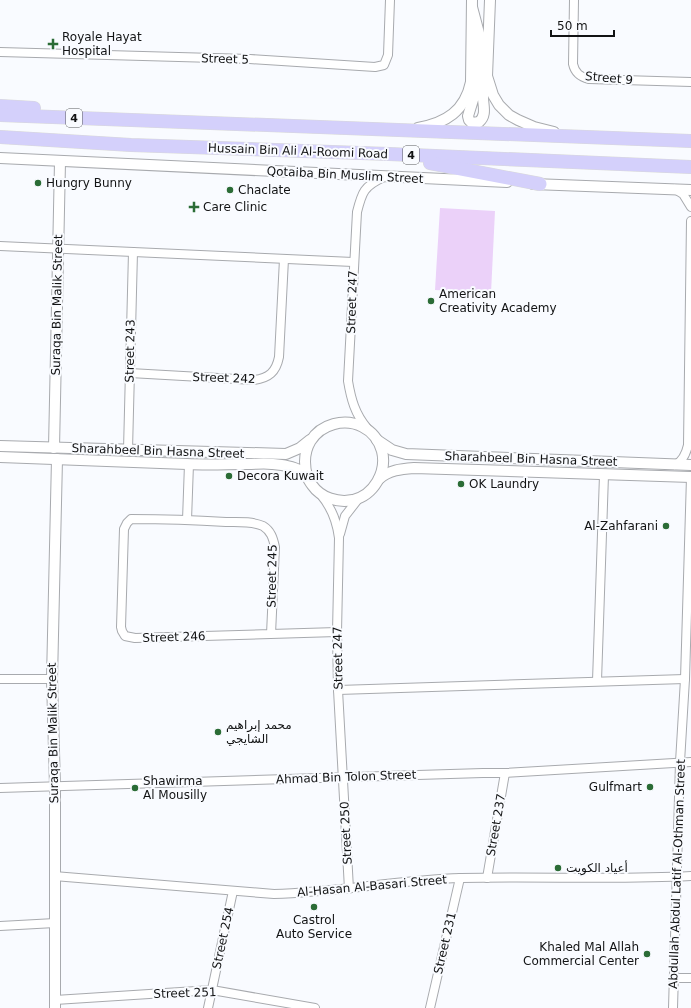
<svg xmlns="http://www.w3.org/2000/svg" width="691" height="1008" viewBox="0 0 691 1008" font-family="'DejaVu Sans',Cairo,sans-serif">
  <rect width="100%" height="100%" fill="#f9fbff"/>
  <path fill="#ebd1f9" d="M440 208 495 211 491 293 435 290Z"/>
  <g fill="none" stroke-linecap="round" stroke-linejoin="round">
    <g stroke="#a8aaae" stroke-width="10">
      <g id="minor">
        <path d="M574 0 573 64C575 73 580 77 589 79L691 82"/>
        <path d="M0 52 250 59 375 67 384 65 388 55 390 0"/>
        <path d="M675 189 683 194 691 207"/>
        <path d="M0 246 353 262"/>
        <path d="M130 373 254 380C269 378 276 372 279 357L284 259"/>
        <path d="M367 428C355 414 351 399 348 381L357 212C362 192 364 186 384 177"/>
        <path d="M128 450 133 252"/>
        <path d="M675 465C683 461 686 454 688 445L691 221"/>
        <path d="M321 495C332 508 337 522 339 538L337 632 338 690 349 889"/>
        <path d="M187 520 189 464"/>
        <path d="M340 534 345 516 359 498"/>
        <path d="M271 634 275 547C273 538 271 531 263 526 252 521 238 522 226 522 195 520 163 519 131 519L127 523 124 529 121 627 122 631 125 636 135 638 337 632"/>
        <path d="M0 679H52"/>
        <path d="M597 681 604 475"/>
        <path d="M338 690 685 679"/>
        <path d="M0 788 483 773H505L691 762"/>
        <path d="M54 876 274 894C337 892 399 880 461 878 538 876 615 880 691 876"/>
        <path d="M487 878 505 773"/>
        <path d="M0 926 55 923"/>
        <path d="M675 978H691"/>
        <path d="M55 1000 212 990 315 1008"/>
        <path d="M208 1008 233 891"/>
        <path d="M430 1008 460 878"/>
        <path d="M673 1008 680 762 685 679 691 477"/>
      </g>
    </g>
    <g stroke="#a8aaae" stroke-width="12">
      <g id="tertiary">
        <path d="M490 0 487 76 493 95 499 105 509 115 518 120 534 127 554 132"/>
        <path d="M472 7 480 37 478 79 476 90 468 116 469 120 472 123 479 122C487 115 483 106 483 97 483 90 485 83 487 77"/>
        <path d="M418 128C446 123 465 111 471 82L472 0"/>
        <path d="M0 158 507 182"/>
        <path d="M533 184 691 190"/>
        <path d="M377 440 392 450 406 454 691 465"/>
        <path d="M0 446 286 454 300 448 310 440"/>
        <path d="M54 448 60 162"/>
        <path d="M0 457C62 459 125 462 187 464 208 465 228 464 248 464 256 464 264 463 272 464 282 465 293 466 301 471 307 475 308 480 312 485 321 498 338 503 353 500 374 495 387 472 382 451 368 403 292 419 307 476"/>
        <path d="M379 479C389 470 401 469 414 468L691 477"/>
        <path d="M55 1008V786L52 679 57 459"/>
      </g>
    </g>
    <g stroke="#d9d9d9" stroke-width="14">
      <g id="trunk">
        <path d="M0 106 34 108"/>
        <path d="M0 115 691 141"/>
        <path d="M0 137 131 145 389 154 691 167"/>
        <path d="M430 163 540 184"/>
      </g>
    </g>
    <use href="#minor" stroke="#fff" stroke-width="8"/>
    <use href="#tertiary" stroke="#fff" stroke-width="10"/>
    <use href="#trunk" stroke="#d4d0fb" stroke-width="13"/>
  </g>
  <g fill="#2b6c36" stroke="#f9fbff" stroke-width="1.5">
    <path d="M51 38h4v4h4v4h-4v4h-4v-4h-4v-4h4z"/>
    <circle cx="38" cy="183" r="4"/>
    <circle cx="230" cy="190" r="4"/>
    <path d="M192 201h4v4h4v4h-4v4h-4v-4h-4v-4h4z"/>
    <circle cx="431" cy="301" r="4"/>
    <circle cx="229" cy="476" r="4"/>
    <circle cx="461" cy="484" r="4"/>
    <circle cx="666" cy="526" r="4"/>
    <circle cx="218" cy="732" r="4"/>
    <circle cx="650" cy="787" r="4"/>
    <circle cx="135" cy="788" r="4"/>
    <circle cx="558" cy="868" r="4"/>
    <circle cx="314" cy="907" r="4"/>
    <circle cx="647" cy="954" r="4"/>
  </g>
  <g text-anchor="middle" stroke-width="4" stroke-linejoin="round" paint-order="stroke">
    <g fill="#f9fbff" stroke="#57595a" stroke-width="1">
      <rect x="66" y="109" width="16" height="18" rx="3"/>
      <rect x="403" y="146" width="16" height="18" rx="3"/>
    </g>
    <g font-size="11" font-weight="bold" fill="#121314">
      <text x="74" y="122">4</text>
      <text x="411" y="159">4</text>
    </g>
    <g font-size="12" fill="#121314" stroke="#f9fbff" text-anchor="start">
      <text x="62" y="41">Royale Hayat<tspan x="62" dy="14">Hospital</tspan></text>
      <text x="46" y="187">Hungry Bunny</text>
      <text x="238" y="194">Chaclate</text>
      <text x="203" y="211">Care Clinic</text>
      <text x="439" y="298">American<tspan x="439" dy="14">Creativity Academy</tspan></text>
      <text x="237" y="480">Decora Kuwait</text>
      <text x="469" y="488">OK Laundry</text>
      <text x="658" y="530" text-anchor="end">Al-Zahfarani</text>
      <text x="226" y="729">محمد إبراهيم<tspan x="226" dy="14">الشايجي</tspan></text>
      <text x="143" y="785">Shawirma<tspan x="143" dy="14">Al Mousilly</tspan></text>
      <text x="642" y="791" text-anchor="end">Gulfmart</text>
      <text x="566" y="872">أعياد الكويت</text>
      <text x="314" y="924" text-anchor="middle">Castrol<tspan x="314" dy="14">Auto Service</tspan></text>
      <text x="639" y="951" text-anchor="end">Khaled Mal Allah<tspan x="639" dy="14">Commercial Center</tspan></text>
    </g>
    <g font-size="12" fill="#121314" stroke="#f9fbff">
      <text transform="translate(225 59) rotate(2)" y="4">Street 5</text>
      <text transform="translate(609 78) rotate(5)" y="4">Street 9</text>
      <text transform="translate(298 151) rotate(2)" y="4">Hussain Bin Ali Al-Roomi Road</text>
      <text transform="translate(345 175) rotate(3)" y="4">Qotaiba Bin Muslim Street</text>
      <text transform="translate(352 302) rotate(-88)" y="4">Street 247</text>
      <text transform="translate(57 305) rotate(-89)" y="4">Suraqa Bin Malik Street</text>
      <text transform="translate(130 351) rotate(-89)" y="4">Street 243</text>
      <text transform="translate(224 378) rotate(2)" y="4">Street 242</text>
      <text transform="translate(158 451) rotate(2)" y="4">Sharahbeel Bin Hasna Street</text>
      <text transform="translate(531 459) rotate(2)" y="4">Sharahbeel Bin Hasna Street</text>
      <text transform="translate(272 576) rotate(-89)" y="4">Street 245</text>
      <text transform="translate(174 637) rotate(-2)" y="4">Street 246</text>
      <text transform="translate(338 658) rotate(-91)" y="4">Street 247</text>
      <text transform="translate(53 733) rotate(-91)" y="4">Suraqa Bin Malik Street</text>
      <text transform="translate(346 777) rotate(-2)" y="4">Ahmad Bin Tolon Street</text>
      <text transform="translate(496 825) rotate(-80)" y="4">Street 237</text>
      <text transform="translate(346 833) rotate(-93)" y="4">Street 250</text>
      <text transform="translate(677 874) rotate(-88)" y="4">Abdullah Abdul Latif Al-Othman Street</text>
      <text transform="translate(372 886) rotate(-5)" y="4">Al-Hasan Al-Basari Street</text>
      <text transform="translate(223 938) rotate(-78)" y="4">Street 254</text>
      <text transform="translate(445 943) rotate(-77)" y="4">Street 231</text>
      <text transform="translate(185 993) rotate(-2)" y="4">Street 251</text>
    </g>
  </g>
  <path d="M551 30v6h63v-6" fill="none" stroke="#121314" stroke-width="2"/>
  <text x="557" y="30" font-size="12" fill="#121314" stroke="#f9fbff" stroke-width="3" paint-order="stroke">50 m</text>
</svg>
